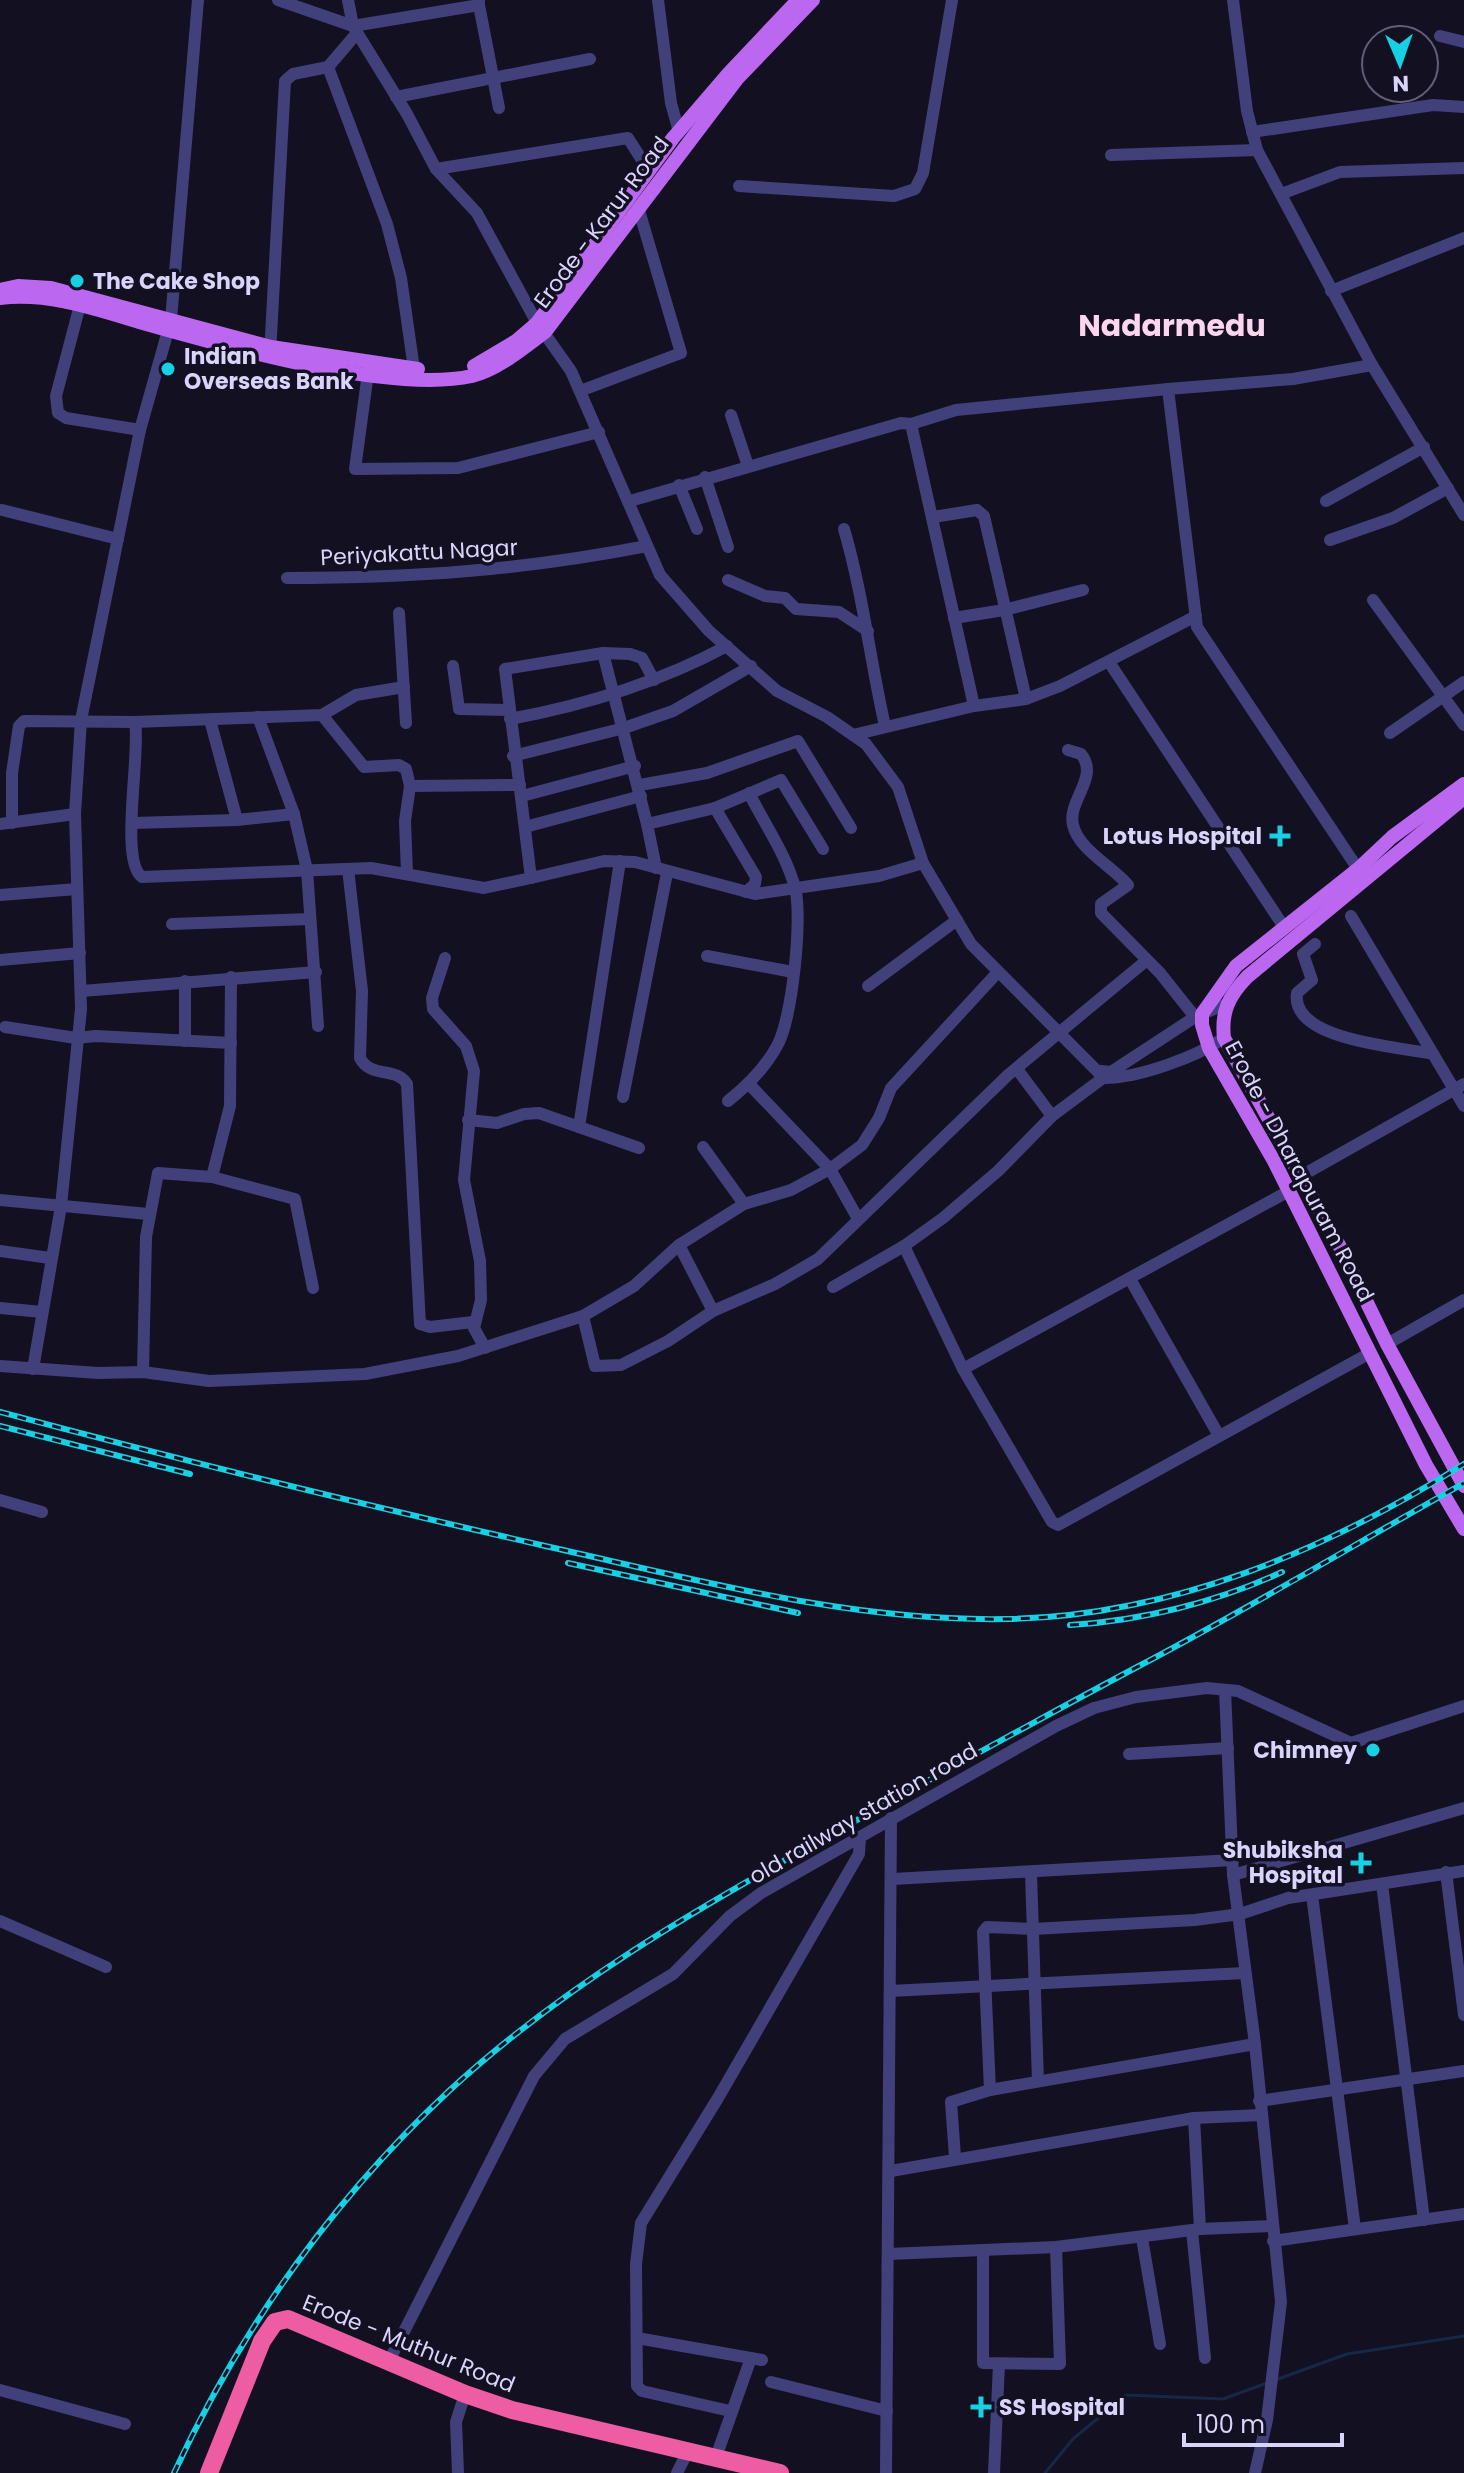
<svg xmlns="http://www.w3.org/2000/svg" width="1464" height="2473" viewBox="0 0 1464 2473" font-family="Poppins,sans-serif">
  <rect width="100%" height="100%" fill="#131021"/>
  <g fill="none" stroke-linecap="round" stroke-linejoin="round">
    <g stroke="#152846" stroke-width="3">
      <path d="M1278 2379 1347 2354 1464 2336"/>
      <path d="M1045 2473 1073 2439 1126 2395 1223 2399 1267 2383"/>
    </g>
    <g stroke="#42407b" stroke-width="12">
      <path d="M278 0 353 26 479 5V0"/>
      <path d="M348 0 353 26 407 114 436 169 477 213 537 323 571 371 660 575 709 631 777 691 827 717 866 744 898 787 923 863 971 944 1104 1078C1139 1078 1196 1057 1224 1038"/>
      <path d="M658 0 671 103 679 132"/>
      <path d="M1233 0 1247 111 1257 150 1372 365 1464 515"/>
      <path d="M479 5 499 108"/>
      <path d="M357 33 328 67 387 224 401 278 414 369"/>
      <path d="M1440 36 1464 42"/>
      <path d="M396 97 590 59"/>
      <path d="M1252 132 1433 105 1464 107"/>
      <path d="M1111 155 1257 150"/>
      <path d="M436 169 628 138 649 171"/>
      <path d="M739 186 894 196 915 189 923 173 952 0"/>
      <path d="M1281 194 1340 172 1464 168"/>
      <path d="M1331 291 1464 238"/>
      <path d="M80 305 56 396 58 413 66 418 140 430"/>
      <path d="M270 354 285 81 293 74 328 67"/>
      <path d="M368 373 355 469 458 468 599 432"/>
      <path d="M580 391 681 353 638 207"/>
      <path d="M731 415 748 466"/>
      <path d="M911 424 956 410 1168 389"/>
      <path d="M705 477 728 547"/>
      <path d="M679 485 697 529"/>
      <path d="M630 501 901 423 911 424 974 706"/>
      <path d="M1326 501 1424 447"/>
      <path d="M2 510 118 539"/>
      <path d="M933 517 977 510 984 516 1026 699"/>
      <path d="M844 529C863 594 870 660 885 726"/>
      <path d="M1330 540 1393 518 1448 488"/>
      <path d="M287 578C414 578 523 570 647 546"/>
      <path d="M728 580 765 596 785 598 796 609 839 612 868 631"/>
      <path d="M1373 600 1464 725"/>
      <path d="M399 613 406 723"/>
      <path d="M954 618 1004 610 1083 590"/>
      <path d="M603 653 647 824 715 808 781 780 823 849"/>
      <path d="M1109 662 1284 927"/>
      <path d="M453 666 459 709 509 710"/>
      <path d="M654 680 642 658 630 654 603 653 505 669 531 878 604 861 635 862 755 894 879 876 923 863"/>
      <path d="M322 715 364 767 399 765 406 769 410 786 405 821 407 873"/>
      <path d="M258 717 294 814 307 870 318 1026"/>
      <path d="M510 719C586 705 658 683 727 646"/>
      <path d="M210 720 237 820"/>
      <path d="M135 722C141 752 119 861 142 877L371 868 484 888 531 878"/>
      <path d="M1390 733 1464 682"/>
      <path d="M853 735 974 706 1026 699 1060 686 1196 616"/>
      <path d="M1068 750 1081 754C1100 777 1067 801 1073 825 1078 849 1113 867 1128 885L1101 904V913L1160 973 1195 1017"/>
      <path d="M513 756 624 728 673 711 751 666"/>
      <path d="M640 785 707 773 798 741 851 828"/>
      <path d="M410 786 520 785"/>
      <path d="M522 796 635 766"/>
      <path d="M715 808 756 877 755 884 746 892"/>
      <path d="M12 823V773L19 726 24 721 135 722 322 715 356 695 404 687"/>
      <path d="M133 823 237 820 294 814"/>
      <path d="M0 824 75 814"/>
      <path d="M647 824 656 868"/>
      <path d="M525 827 641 796"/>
      <path d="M348 869 362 991 360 1058C371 1079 396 1066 407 1084L420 1324 430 1327 473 1322"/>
      <path d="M1358 869 1197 627 1168 389 1293 379 1372 365"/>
      <path d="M0 895 77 889"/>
      <path d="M1351 916 1464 1106"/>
      <path d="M172 924 310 919"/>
      <path d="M1315 944 1303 954 1312 980 1297 993C1290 1041 1401 1047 1433 1054"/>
      <path d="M707 956 793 972"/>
      <path d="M445 958 432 998 433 1009 466 1046 474 1071 464 1180 480 1261 481 1300 474 1328 485 1348"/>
      <path d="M0 960 80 953"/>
      <path d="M998 972 891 1088 879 1118 862 1145 830 1169 791 1190 744 1204 679 1245 634 1286 583 1316 595 1366 621 1365 668 1341 713 1311 775 1284 818 1259 1008 1075 1147 960"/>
      <path d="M185 981V1041"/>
      <path d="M868 986 957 920"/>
      <path d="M82 991 316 972"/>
      <path d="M5 1027 76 1038 96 1036 231 1043"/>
      <path d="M1017 1069 1052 1116"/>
      <path d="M1101 1071 1111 1072 1195 1017 1226 1004"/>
      <path d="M749 1084 830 1169 857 1217"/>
      <path d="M623 1097 667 873"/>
      <path d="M728 1101C747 1086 765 1068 777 1046 792 1020 803 917 795 888 787 856 764 823 749 793"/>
      <path d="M468 1120 497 1123 524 1114 539 1113 639 1148"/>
      <path d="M579 1127 620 861"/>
      <path d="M703 1147 744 1204"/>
      <path d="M1301 1176 1464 1084"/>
      <path d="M212 1177 230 1106 231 977"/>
      <path d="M1289 1191 963 1369 1052 1522 1058 1525 1370 1353"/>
      <path d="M0 1200 148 1214"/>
      <path d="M679 1245 713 1311"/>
      <path d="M904 1246 963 1369"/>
      <path d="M0 1251 50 1258"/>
      <path d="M1130 1279 1218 1434"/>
      <path d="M833 1287 904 1246 943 1218 998 1171 1052 1116 1107 1075"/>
      <path d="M0 1308 42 1312"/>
      <path d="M1387 1344 1464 1300"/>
      <path d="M0 1366 98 1373 143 1372 209 1381 365 1374 458 1356 583 1316"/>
      <path d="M33 1369 61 1206 81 1009 75 814 81 720 140 430 171 320 198 0"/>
      <path d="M143 1372 146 1237 158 1173 212 1177 295 1199 313 1288"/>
      <path d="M0 1500 42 1512"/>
      <path d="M1225 1690 1233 1875 1255 2044 1281 2302 1267 2420 1255 2473"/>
      <path d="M1129 1754 1228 1748"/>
      <path d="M1446 1872 1464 2015"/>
      <path d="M1031 1874 1038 2081"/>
      <path d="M1233 1875 1464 1808"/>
      <path d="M893 1879 1233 1860"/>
      <path d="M1382 1884 1424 2220"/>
      <path d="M1312 1895 1355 2229"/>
      <path d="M0 1921 106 1967"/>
      <path d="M890 1991 1245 1973"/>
      <path d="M990 2090 983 1932 987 1927 1033 1929 1195 1920 1240 1914 1288 1898 1464 1871"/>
      <path d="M1259 2101 1464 2071"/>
      <path d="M1194 2118 1200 2229"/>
      <path d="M955 2157 951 2102 990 2090 1255 2044"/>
      <path d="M891 2171 1194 2118 1261 2115"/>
      <path d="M1192 2231 1205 2358"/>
      <path d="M1142 2238 1160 2344"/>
      <path d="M1273 2241 1464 2214"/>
      <path d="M983 2251V2363L1060 2364 1056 2247"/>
      <path d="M889 2254 1056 2247 1200 2229 1272 2226"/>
      <path d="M637 2338 762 2360"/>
      <path d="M388 2363 534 2076 565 2039 673 1974 730 1916 761 1893 1056 1726 1094 1708 1136 1697 1207 1688 1238 1691 1351 1743 1464 1706"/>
      <path d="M771 2382 887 2411"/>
      <path d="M0 2390 125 2424"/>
      <path d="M730 2411 642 2391 637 2386 636 2264 641 2223 718 2098 859 1854 860 1837"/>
      <path d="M715 2460 751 2358"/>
      <path d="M458 2473 456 2422 465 2394"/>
      <path d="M677 2473 687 2453"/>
      <path d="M886 2473 891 1818"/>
      <path d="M994 2473 999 2364"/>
    </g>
    <g stroke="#bb67ef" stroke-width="14">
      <path d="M0 290 18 286 51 288 271 347 418 369"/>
      <path d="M0 298C49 292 96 309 143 323 224 346 391 394 472 376 499 369 523 348 545 332L737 79 813 0"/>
      <path d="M474 366 516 341 537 323 673 138 728 74 798 0"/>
      <path d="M1464 784 1392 837 1358 869 1236 966 1202 1014V1025L1209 1048 1274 1161 1426 1465 1464 1529"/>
      <path d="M1464 798 1247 977C1229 996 1221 1011 1224 1038L1340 1247 1387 1344 1464 1486"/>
    </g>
    <path stroke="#ee5ca3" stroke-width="18" d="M209 2473 262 2341 275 2322 288 2319 465 2394 512 2410 780 2473"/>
    <g stroke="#17d0e4" stroke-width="6">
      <g id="rail">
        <path d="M0 1412C180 1460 360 1504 541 1545 694 1579 849 1622 1007 1619 1173 1616 1326 1550 1464 1464"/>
        <path d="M0 1426 190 1474"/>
        <path d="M568 1563 798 1613"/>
        <path d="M1070 1625C1141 1621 1217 1602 1282 1572"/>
        <path d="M174 2473C241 2329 333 2199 450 2090 563 1986 696 1909 830 1835 932 1778 1034 1722 1137 1667 1248 1609 1355 1544 1464 1483"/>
      </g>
    </g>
    <use href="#rail" stroke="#131021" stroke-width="3" stroke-dasharray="9" stroke-linecap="butt"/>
  </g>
  <g fill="#17d0e4" stroke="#131021" stroke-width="3">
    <circle cx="77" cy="281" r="8"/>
    <circle cx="168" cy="369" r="8"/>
    <path d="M1276 824h8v8h8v8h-8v8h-8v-8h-8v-8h8z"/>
    <circle cx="1373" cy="1750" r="8"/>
    <path d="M1357 1851h8v8h8v8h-8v8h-8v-8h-8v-8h8z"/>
    <path d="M977 2395h8v8h8v8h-8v8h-8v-8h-8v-8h8z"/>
  </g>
  <g text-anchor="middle" stroke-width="7" stroke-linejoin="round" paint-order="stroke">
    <g font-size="22" fill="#d9d4fb" stroke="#131021">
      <text transform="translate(601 222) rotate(-53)" y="8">Erode - Karur Road</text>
      <text transform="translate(419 552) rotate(-3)" y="8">Periyakattu Nagar</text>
      <text transform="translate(1300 1171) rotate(62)" y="8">Erode - Dharapuram Road</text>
      <text transform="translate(863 1813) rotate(-30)" y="8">old railway station road</text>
      <text transform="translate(409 2343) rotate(22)" y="8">Erode - Muthur Road</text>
    </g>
    <g font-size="22" font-weight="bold" fill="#d9d4fb" stroke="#131021" text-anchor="start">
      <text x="93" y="289">The Cake Shop</text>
      <text x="184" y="364">Indian<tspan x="184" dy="25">Overseas Bank</tspan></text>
      <text x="1262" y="844" text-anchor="end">Lotus Hospital</text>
      <text x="1357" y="1758" text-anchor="end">Chimney</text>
      <text x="1343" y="1858" text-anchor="end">Shubiksha<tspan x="1343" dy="25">Hospital</tspan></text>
      <text x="999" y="2415">SS Hospital</text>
    </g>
    <g font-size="30" font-weight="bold" fill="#fbd6ee" stroke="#131021">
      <text x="1172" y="336">Nadarmedu</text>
    </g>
  </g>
  <g transform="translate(1400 64) rotate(178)"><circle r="38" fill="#131021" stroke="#625e78" stroke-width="2"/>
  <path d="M0-6L14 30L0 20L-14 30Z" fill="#17d0e4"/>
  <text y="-12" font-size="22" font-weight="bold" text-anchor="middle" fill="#d9d4fb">N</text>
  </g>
  <path d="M1184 2433v12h158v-12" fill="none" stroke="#d9d4fb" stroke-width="4"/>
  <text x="1196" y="2433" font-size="24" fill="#d9d4fb" stroke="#131021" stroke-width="6" paint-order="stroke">100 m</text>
</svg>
